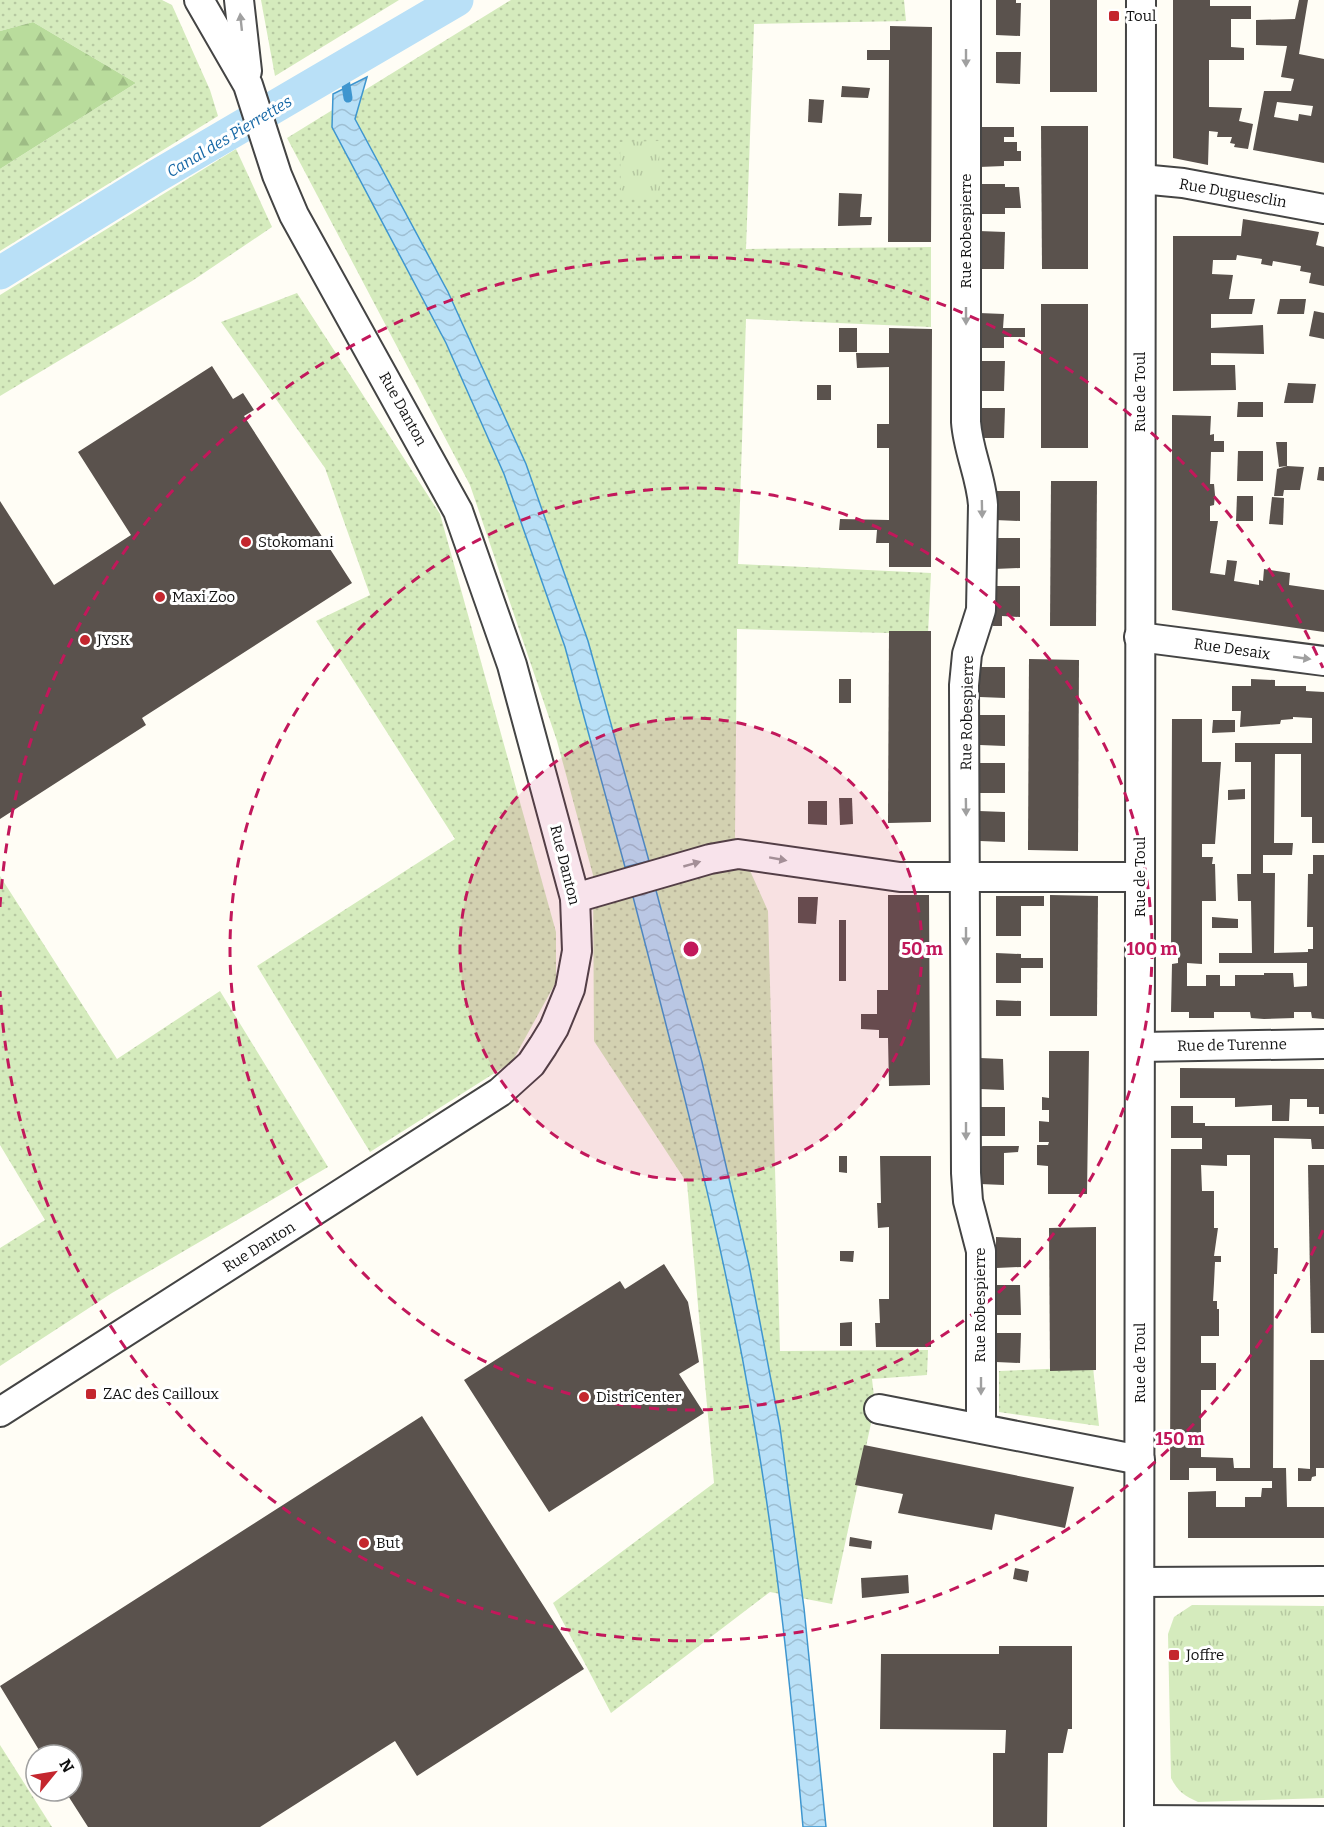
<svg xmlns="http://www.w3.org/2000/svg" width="1324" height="1827" viewBox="0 0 1324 1827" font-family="Bitter,serif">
  <defs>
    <pattern id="grass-dots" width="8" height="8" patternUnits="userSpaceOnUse" patternTransform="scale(1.5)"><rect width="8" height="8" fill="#d5ebbd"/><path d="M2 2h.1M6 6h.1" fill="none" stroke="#b6c8a1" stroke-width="1.8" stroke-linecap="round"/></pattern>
    <pattern id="forest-firs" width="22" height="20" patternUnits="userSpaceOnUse" patternTransform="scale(1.5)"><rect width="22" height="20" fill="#b9dc9c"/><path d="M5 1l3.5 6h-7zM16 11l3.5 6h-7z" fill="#9ebc85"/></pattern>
    <pattern id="park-tufts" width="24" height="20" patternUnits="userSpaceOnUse" patternTransform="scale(1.5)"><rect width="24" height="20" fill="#d5ebbd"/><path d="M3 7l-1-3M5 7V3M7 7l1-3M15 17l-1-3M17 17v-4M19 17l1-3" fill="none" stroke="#b6c8a1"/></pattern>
    <pattern id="water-waves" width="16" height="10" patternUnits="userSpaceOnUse" patternTransform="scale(1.5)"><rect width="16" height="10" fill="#b9e0f7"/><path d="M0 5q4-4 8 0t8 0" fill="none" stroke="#9ebfd3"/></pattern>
  </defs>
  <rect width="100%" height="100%" fill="#fffdf5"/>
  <g fill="url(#grass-dots)">
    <path d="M0 0H162L172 5 210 90 218 116 0 251V169L136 83 33 22 0 31Z"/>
    <path d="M261 0H399L275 76Z"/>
    <path d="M511 0H904L906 21 754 24 746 249 931 247V327L746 319 738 564 931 573 928 634 737 629 735 837 768 911 780 1351 928 1350 927 1375 872 1379 875 1405 832 1604 770 1592 611 1713 553 1603 714 1483 687 1183 594 1041 593 875 557 741 470 485 287 138Z"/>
    <path d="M236 149 272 227 192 281 0 396V295Z"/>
    <path d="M297 293 440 514 556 932V982L512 1062 370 1152 257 966 455 839 316 621 370 595 325 468 221 322Z"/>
    <path d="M0 876 117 1059 220 991 328 1167 112 1293 0 1366V1248L45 1220 0 1145Z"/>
    <path d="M1093 1367 1099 1426 999 1412V1371Z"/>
    <path d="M0 1745 52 1827H0Z"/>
  </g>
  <path fill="url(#forest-firs)" d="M33 22 136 83 0 169V31Z"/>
  <g fill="url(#park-tufts)">
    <path d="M659 141 660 197H621L620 142Z"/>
    <path d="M1192 1605 1324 1606V1798L1198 1802C1185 1796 1178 1792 1171 1778L1168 1634 1174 1617Z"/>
  </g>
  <g fill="url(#water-waves)" stroke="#3f96cf" stroke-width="1.5">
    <path d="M367 77 355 119 448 292 526 464 588 641 649 861 625 867 565 647 504 474 446 343 332 127 333 94Z"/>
    <path d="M654 883 702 1062 749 1265 780 1427 804 1608 826 1827H803C790 1680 775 1534 748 1389 718 1220 674 1055 631 889Z"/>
  </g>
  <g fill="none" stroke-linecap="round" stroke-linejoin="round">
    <path stroke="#3f96cf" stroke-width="9" d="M343 66 348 98"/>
    <path stroke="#b9e0f7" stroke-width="33" d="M0 273 155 177 457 0"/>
  </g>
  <g fill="#5a524d" fill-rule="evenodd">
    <path d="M996 0H1016V3H1021L1020 36 996 35Z"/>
    <rect x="1050" y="0" width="47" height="92"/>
    <path d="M1173 0H1210V6H1251V19H1231V47L1244 48V60H1209V107L1242 108 1239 121 1253 124 1248 149 1234 147 1235 144 1230 143 1232 137H1217L1218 132 1209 131 1208 165 1173 158Z"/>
    <path d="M1299 0H1308L1299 54 1324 59V163L1253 150 1264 91H1291L1294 79 1281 77 1287 46 1256 45V20L1295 19ZM1277 102 1313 106 1311 116 1299 114 1298 121 1274 117Z"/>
    <path d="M890 26 932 27 931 242H888L889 60H867V50H890Z"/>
    <path d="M996 52H1021L1020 84 996 83Z"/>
    <path d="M842 86 870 88 868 98 841 97Z"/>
    <path d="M809 99 824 100 822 123 808 122Z"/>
    <path d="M1041 126H1088V269H1042Z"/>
    <path d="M980 127H1014V137H1004V142H1017V151H1021V161H1004V166L979 167Z"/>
    <path d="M979 184H1005V187H1019L1021 208H1005V214H979Z"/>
    <path d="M839 193 862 194 860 217H872L871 225 838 226Z"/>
    <path d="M1243 219 1319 232 1316 245 1324 247V286L1309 283 1311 273 1300 271 1301 266 1273 261 1272 266 1261 264 1262 259 1237 255 1236 260H1213L1212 274 1233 275 1229 299H1255L1252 314H1211V328L1263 325 1264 354 1211 353V365H1235L1236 390 1173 391V236H1241Z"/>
    <path d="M979 231 1005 232 1004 269H979Z"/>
    <path d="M1280 299H1306L1304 314H1277Z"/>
    <rect x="1041" y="304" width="47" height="144"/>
    <path d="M1314 311 1324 313V339L1309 336Z"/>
    <path d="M979 313 1004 314 1003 328H1025V337H1004V348H979Z"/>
    <rect x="839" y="328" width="18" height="24"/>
    <path d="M889 328 932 329 931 567H889V543H876L877 530H839L840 519 889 520V448H877V424H889V367L857 368 856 353H889Z"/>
    <path d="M979 361H1005L1004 391H979Z"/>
    <path d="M212 366 233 399 243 393 254 410 244 416 352 583 142 718 146 725 0 819V501L54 585 131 535 78 452Z"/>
    <path d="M1288 383 1316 384 1313 403H1284Z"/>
    <rect x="817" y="385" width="14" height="15"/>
    <path d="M1238 402H1263V417H1237Z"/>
    <path d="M980 408H1005L1004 438H979Z"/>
    <path d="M1172 415 1211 416 1210 435 1214 434V441H1224V452H1211L1210 484H1214L1215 495 1214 505 1210 506V521H1218L1210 573 1225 575 1227 560 1237 561 1234 581 1259 585V580L1263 581 1264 569 1290 573 1289 585 1324 590V632L1172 610Z"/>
    <path d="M1276 442H1287V466L1279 467Z"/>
    <path d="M1238 451H1263V481H1237Z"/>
    <path d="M1287 466 1304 467 1300 490H1284L1283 496H1274L1277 469Z"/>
    <path d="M1319 467H1324V481L1317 480Z"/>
    <path d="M1051 481H1097L1096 626H1050Z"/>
    <path d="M996 491H1020V521L995 520Z"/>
    <path d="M1237 496H1253V521H1236Z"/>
    <path d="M1272 497 1284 498 1283 525 1269 524Z"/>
    <path d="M995 538H1020V568L994 569Z"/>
    <path d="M994 586H1020V617L1002 616V626H993Z"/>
    <path d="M889 631H931V822L888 823Z"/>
    <path d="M1029 659 1079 660 1078 851 1028 850Z"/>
    <path d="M980 667H1005V698L980 697Z"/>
    <rect x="839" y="679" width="12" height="24"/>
    <path d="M1251 679 1275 680V686H1306V691L1324 692V843H1312V817H1301V754H1275L1274 843H1293L1292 855H1263V873H1275L1274 953 1308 952V949H1313V927H1307L1308 874H1313V855H1324V1019L1312 1018 1311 1012H1294V1018L1264 1019 1251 1018 1250 1012H1214V1018H1189V1012H1171L1172 964 1178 963V954H1171L1172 719H1202V762H1221L1215 844H1202V857H1213L1212 864H1215L1216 901H1202V964L1187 963V986H1206V975H1220V986H1235V975H1264V973H1293L1294 987 1307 986V963H1219V953H1252L1251 901H1238L1237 874H1251V762H1235V743H1312V718L1293 717V719L1281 720 1280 724 1240 727 1241 711H1232V686H1251Z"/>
    <path d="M980 715H1005V746L980 745Z"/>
    <path d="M1213 720H1235V732L1212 733Z"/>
    <path d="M979 763H1005V793H980Z"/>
    <path d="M1245 789V799L1228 800V790Z"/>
    <path d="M839 798H852L853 824 840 825Z"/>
    <path d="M808 801H827V825L808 824Z"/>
    <path d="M979 811 1005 812V842L980 841Z"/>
    <path d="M888 895H929L930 1085 889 1086 888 1038H879V1030L861 1029V1014H877V990H888Z"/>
    <path d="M1050 895 1098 896 1097 1016H1050Z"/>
    <path d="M996 896H1044V906H1021V936H996Z"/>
    <path d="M798 897H818L816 924 798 923Z"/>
    <path d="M1212 917 1238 919V928H1212Z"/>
    <rect x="839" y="920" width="7" height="61"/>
    <path d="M996 953 1021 954V958H1043V968H1021V983H996Z"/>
    <path d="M996 1000 1021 1001V1016H996Z"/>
    <path d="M1049 1051H1089L1087 1194H1048V1166L1037 1165V1145H1048L1049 1142H1039V1121L1049 1122V1110H1042V1097L1049 1098Z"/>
    <path d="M980 1058 1003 1059 1004 1090 980 1089Z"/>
    <path d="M1180 1068 1324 1069V1114H1319V1107H1307V1099H1290L1289 1121H1272V1105L1235 1107V1098H1180Z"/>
    <path d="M1171 1106H1193V1123H1205V1126H1324V1149H1312L1311 1139 1274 1138V1248H1278L1277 1274H1274L1273 1468H1286L1287 1507H1324V1538H1188V1492L1216 1491V1507H1245V1497H1261L1262 1488H1272V1481H1216V1468H1189V1480H1170L1171 1149H1202V1138H1171ZM1227 1155H1250V1468H1234L1233 1458 1201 1457V1390H1216V1363H1201V1336H1219V1309H1217V1301H1213L1214 1283 1215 1262H1221V1256H1214L1218 1228H1214V1191H1202L1201 1165 1227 1166Z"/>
    <rect x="979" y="1107" width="26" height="29"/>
    <path d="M983 1146H1019L1018 1152 1004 1153V1185L980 1184 979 1147Z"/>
    <path d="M839 1156H847V1173L839 1172Z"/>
    <path d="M880 1156H931V1347H876L875 1323H880L879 1299H889V1227L878 1228 877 1203H881Z"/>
    <path d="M1308 1165H1324V1333H1311Z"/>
    <path d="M1096 1227V1370L1050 1371 1049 1228Z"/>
    <path d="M996 1237 1021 1238V1267L996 1268Z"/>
    <path d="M840 1251H854L853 1262 840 1261Z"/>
    <path d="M664 1264 688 1302 699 1362 679 1374 704 1413 549 1512 464 1380 620 1281 625 1289Z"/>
    <path d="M996 1285H1020L1021 1315H996Z"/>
    <path d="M852 1322V1346H840V1323Z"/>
    <path d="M996 1333H1021L1020 1363 996 1362Z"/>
    <path d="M1310 1360H1324V1468H1316V1476L1312 1477 1311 1481H1298V1468L1310 1469Z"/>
    <path d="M422 1416 584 1669 417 1776 395 1741 260 1827H88L65 1791H72V1755H42L0 1686Z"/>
    <path d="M864 1445 1074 1487 1065 1528 995 1514 992 1530 898 1513 903 1494 855 1485Z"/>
    <path d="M850 1537 872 1541 871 1549 849 1546Z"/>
    <path d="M1015 1568 1029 1571 1027 1582 1013 1579Z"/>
    <path d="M908 1575 909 1593 862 1598 861 1578Z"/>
    <path d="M999 1646H1072V1729H1068L1063 1753H1048L1047 1827H993V1753H1005L1006 1730 880 1729 881 1654H999Z"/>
  </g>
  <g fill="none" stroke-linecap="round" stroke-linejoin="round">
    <g stroke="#444" stroke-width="32">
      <g id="minor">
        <path d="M239 0 247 71"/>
        <path d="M966 0V422C968 451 981 476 983 505L981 610 967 654 964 685 966 1173 968 1201 981 1251V1428"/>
        <path d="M1141 179 1183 183 1324 209"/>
        <path d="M1139 637 1324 661"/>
        <path d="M575 898 710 859 738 854 900 877H1140"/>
        <path d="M1140 1047 1324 1044"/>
        <path d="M879 1409 1140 1460"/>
        <path d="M0 1412 500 1092 531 1064 543 1046 554 1028 570 989 577 951 575 898 512 665 458 511 294 215 277 175 248 85 199 0"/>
        <path d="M1140 1582 1324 1581"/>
        <path d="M1139 1820 1324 1821"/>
        <path d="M1139 1827 1141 0"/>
      </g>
    </g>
    <use href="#minor" stroke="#fff" stroke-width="28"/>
  </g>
  <defs><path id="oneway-solid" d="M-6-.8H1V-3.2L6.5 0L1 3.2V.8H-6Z" transform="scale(1.5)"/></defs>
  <g fill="#a0a0a0">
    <use href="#oneway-solid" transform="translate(241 22) rotate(-96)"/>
    <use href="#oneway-solid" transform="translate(966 58) rotate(90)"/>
    <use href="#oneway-solid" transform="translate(966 316) rotate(90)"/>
    <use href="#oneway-solid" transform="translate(982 509) rotate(89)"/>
    <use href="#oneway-solid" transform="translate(1302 658) rotate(8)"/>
    <use href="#oneway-solid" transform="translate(966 807) rotate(89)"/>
    <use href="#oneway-solid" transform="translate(778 859) rotate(10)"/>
    <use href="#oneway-solid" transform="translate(692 864) rotate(-16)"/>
    <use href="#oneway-solid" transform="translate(966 936) rotate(90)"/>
    <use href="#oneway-solid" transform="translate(966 1131) rotate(90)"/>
    <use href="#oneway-solid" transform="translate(981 1386) rotate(90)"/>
  </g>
  <circle cx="691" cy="949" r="231" fill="#c2185b" fill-opacity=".12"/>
  <g fill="none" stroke="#c2185b" stroke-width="3" stroke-dasharray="10 8">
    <circle cx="691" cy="949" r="231"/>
    <circle cx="691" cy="949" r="461"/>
    <path d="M1323 1230A692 692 0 0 1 0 991M0 907A692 692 0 0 1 1323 668"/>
  </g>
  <g fill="#c4262e" stroke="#fff" stroke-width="2">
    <rect x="1108" y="10" width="12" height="12" rx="3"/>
    <circle cx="246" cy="542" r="6"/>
    <circle cx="160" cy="597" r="6"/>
    <circle cx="85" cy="640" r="6"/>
    <rect x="85" y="1388" width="12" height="12" rx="3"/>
    <circle cx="584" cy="1397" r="6"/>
    <circle cx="364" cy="1543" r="6"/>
    <rect x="1168" y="1649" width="12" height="12" rx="3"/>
  </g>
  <g text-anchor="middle" stroke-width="6" stroke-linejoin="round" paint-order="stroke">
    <g font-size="15" fill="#111" stroke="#fff" text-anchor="start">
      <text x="1126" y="21">Toul</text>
      <text x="258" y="547">Stokomani</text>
      <text x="172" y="602">Maxi Zoo</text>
      <text x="97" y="645">JYSK</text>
      <text x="103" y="1399">ZAC des Cailloux</text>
      <text x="596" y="1402">DistriCenter</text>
      <text x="376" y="1548">But</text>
      <text x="1186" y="1660">Joffre</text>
    </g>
    <g font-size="15" fill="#111" stroke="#fff">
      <text transform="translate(1233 193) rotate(10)" y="5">Rue Duguesclin</text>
      <text transform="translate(966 231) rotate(-90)" y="5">Rue Robespierre</text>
      <text transform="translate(1140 392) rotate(-90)" y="5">Rue de Toul</text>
      <text transform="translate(403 409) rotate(61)" y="5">Rue Danton</text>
      <text transform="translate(1232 649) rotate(8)" y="5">Rue Desaix</text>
      <text transform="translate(967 713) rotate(-89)" y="5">Rue Robespierre</text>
      <text transform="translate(565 865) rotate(76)" y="5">Rue Danton</text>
      <text transform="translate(1140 877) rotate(-90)" y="5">Rue de Toul</text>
      <text transform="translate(1232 1045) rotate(-1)" y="5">Rue de Turenne</text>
      <text transform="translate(259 1247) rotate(-32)" y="5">Rue Danton</text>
      <text transform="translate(980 1305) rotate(-90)" y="5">Rue Robespierre</text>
      <text transform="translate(1140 1363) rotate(-90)" y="5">Rue de Toul</text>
    </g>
    <g font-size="16" font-style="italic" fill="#1768a6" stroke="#fff">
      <text transform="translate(229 136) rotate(-31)" y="6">Canal des Pierrettes</text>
    </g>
  </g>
  <circle cx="691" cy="949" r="9" fill="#c2185b" stroke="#fff" stroke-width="3"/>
  <g font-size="18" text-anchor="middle" font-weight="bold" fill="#c2185b" stroke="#fff" stroke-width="6" stroke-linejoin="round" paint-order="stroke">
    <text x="922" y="955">50 m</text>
    <text x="1152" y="955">100 m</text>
    <text x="1180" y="1445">150 m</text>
  </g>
  <g transform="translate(54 1773) rotate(60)"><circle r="28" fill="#ffffff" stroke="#a0a0a0" stroke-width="1.5"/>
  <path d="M0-4.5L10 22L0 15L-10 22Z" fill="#c4262e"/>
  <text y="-9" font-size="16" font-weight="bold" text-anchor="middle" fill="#111111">N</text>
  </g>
</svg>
